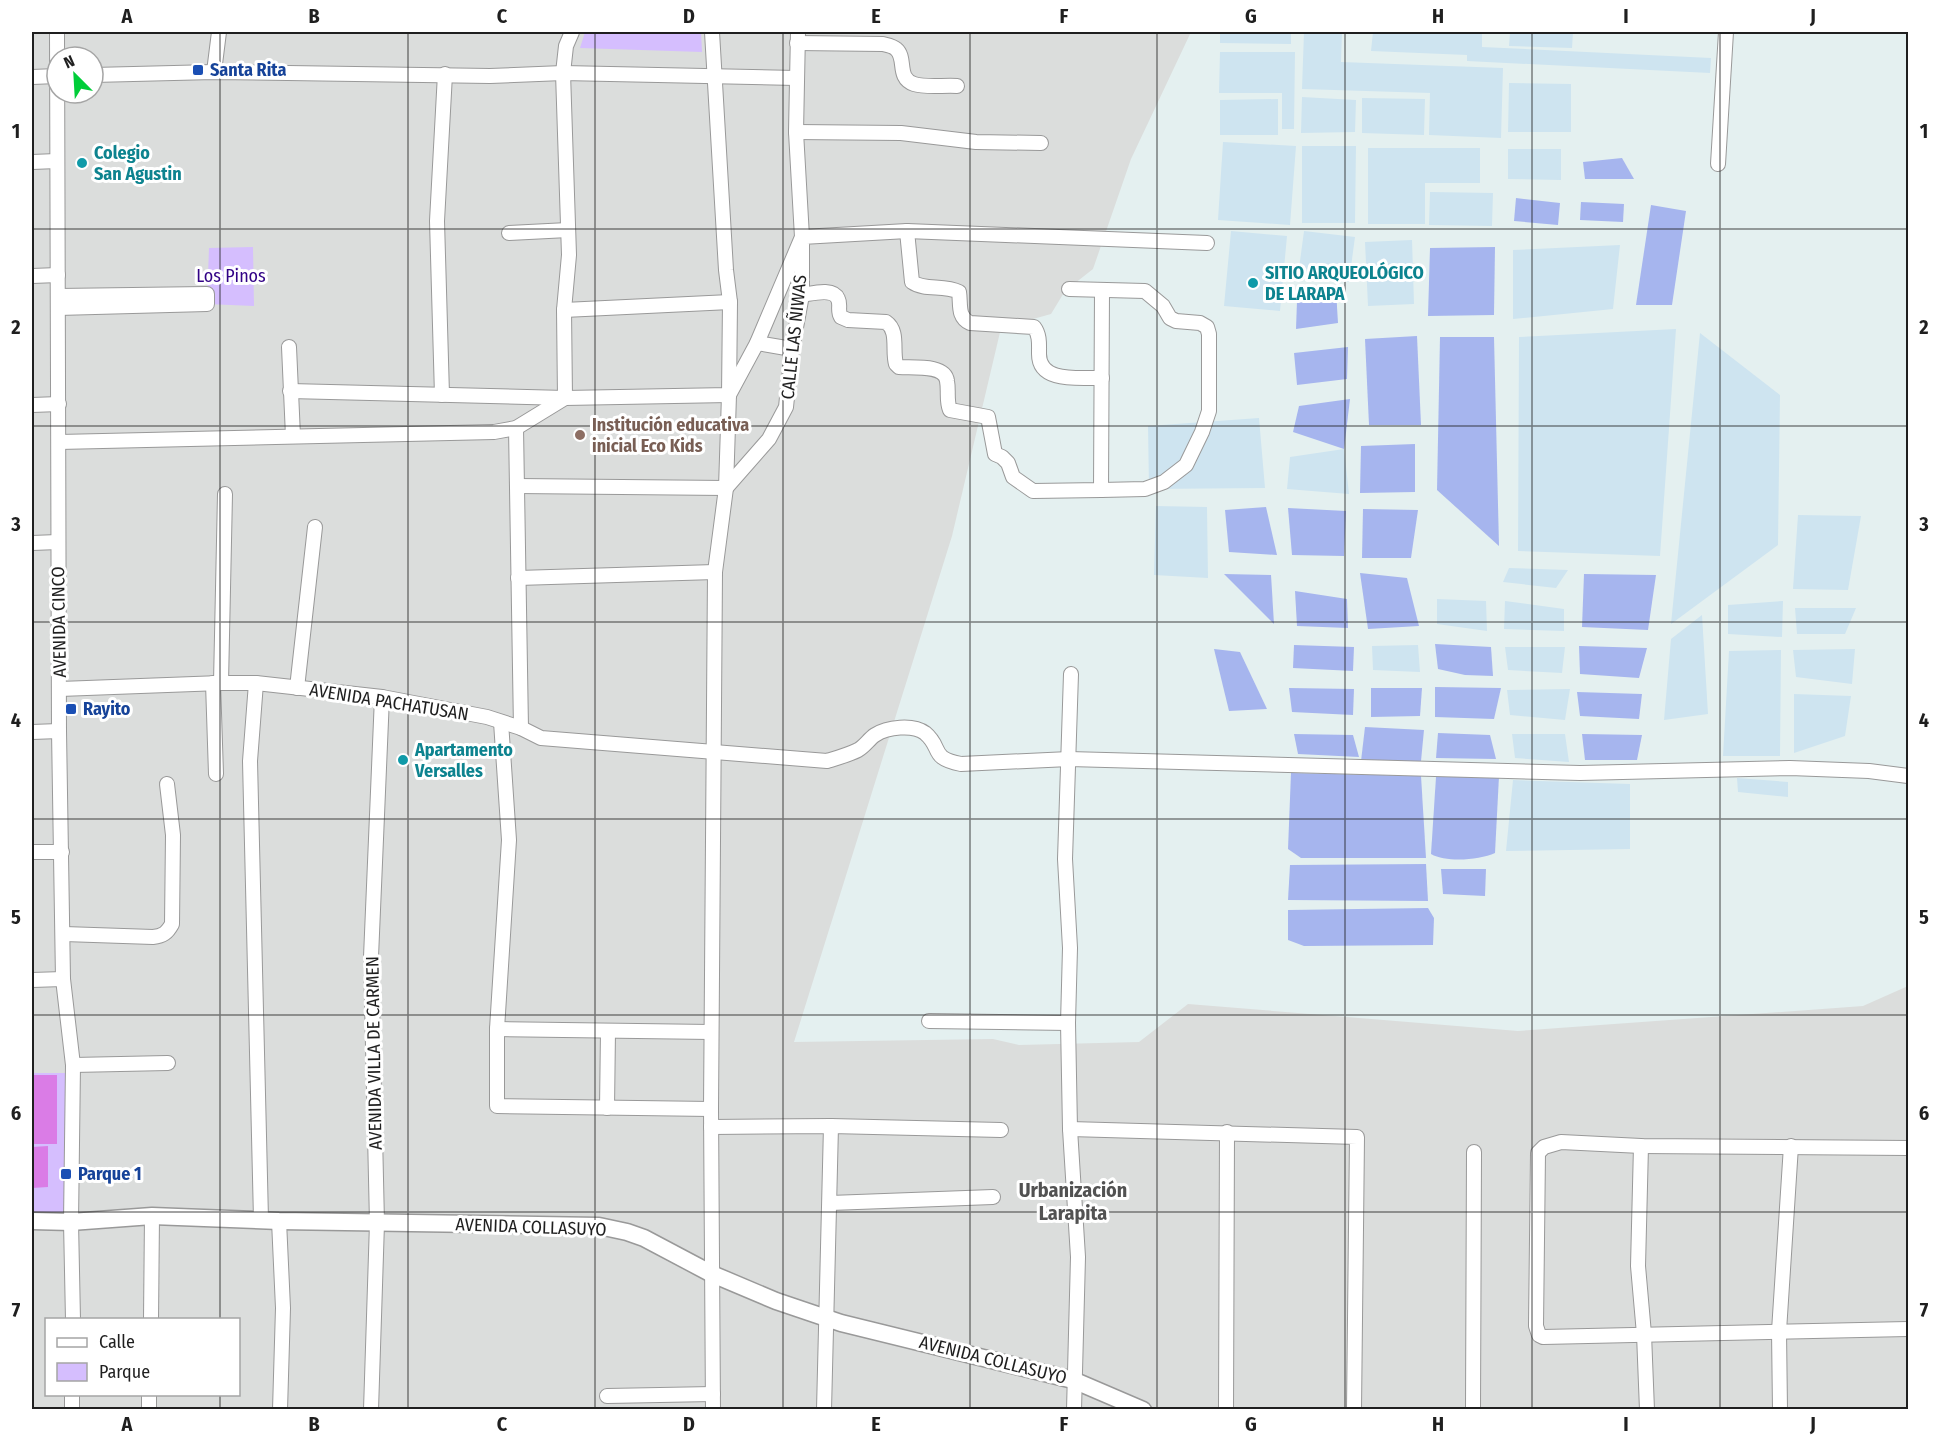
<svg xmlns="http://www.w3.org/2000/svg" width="1940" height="1441" viewBox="0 0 1940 1441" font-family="'Fira Sans Condensed',sans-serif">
  <rect width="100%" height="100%" fill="#e4f0f0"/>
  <path fill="#dbdddc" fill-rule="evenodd" d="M32 32H1191L1131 159 1093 269 1065 291 1051 314 1001 328 952 536 794 1042 993 1039 1019 1045 1139 1042 1188 1004 1518 1031 1863 1006 1908 986V1409H32ZM57 57H93V93H57ZM46 1320H238V1394H46Z"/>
  <g fill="#cee4f0">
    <path d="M1220 32H1291V44L1220 43Z"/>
    <path d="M1304 32H1342L1341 62 1503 68 1501 138 1429 135 1430 93 1302 89Z"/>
    <path d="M1373 32H1482V47L1711 58 1710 73 1467 61V55L1371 51Z"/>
    <path d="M1510 32H1573L1572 48 1509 46Z"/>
    <path d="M1220 52H1295L1294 129H1282V93H1219Z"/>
    <path d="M1509 83 1571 84V132H1508Z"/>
    <path d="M1302 97 1356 100 1355 132 1301 133Z"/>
    <path d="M1362 98 1425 99 1424 135 1362 133Z"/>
    <path d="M1278 99V135H1220V100Z"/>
    <path d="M1223 142 1296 146 1290 225 1218 220Z"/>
    <path d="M1302 146H1356L1355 223H1302Z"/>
    <path d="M1368 148H1480V183H1425V224H1368Z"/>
    <path d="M1508 149H1561V180L1508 179Z"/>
    <path d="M1430 192 1493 193 1492 226 1429 225Z"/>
    <path d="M1231 231 1287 236 1280 311 1224 306Z"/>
    <path d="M1304 231 1355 237 1349 282 1298 276Z"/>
    <path d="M1412 240 1414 304 1368 306 1365 242Z"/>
    <path d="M1620 245 1613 309 1513 319V250Z"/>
    <path d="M1676 329 1660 556 1518 551 1519 337Z"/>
    <path d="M1700 333 1780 395 1778 545 1671 624Z"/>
    <path d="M1259 418 1265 488 1149 489 1148 426Z"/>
    <path d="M1344 449 1349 494 1287 489 1290 457Z"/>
    <path d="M1156 506 1207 507 1208 578 1154 575Z"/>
    <path d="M1798 515 1861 516 1848 590 1793 589Z"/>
    <path d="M1509 568 1568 570 1556 588 1503 582Z"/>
    <path d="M1437 599 1486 601 1487 631 1437 624Z"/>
    <path d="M1505 601 1564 609V631L1504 629Z"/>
    <path d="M1783 601 1782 637 1728 634V605Z"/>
    <path d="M1795 608H1856L1845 634H1797Z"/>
    <path d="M1702 615 1708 714 1664 720 1671 639Z"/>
    <path d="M1418 645 1420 672 1373 670 1372 646Z"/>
    <path d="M1505 647H1565L1562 673 1508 670Z"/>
    <path d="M1855 649 1852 684 1796 677 1793 650Z"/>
    <path d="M1781 650 1780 756H1723L1729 651Z"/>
    <path d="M1570 689 1565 720 1510 715 1507 690Z"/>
    <path d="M1794 694 1851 696 1845 736 1794 753Z"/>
    <path d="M1512 734H1565L1569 762 1515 758Z"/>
    <path d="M1737 778 1788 782V797L1738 792Z"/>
    <path d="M1513 780 1630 784V849L1506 851Z"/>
  </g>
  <g fill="#a6b5ee">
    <path d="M1622 158 1634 179H1585L1583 162Z"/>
    <path d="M1516 198 1560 203 1558 225 1514 221Z"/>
    <path d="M1581 202 1624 204 1623 222 1580 220Z"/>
    <path d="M1651 205 1686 211 1672 305H1636Z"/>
    <path d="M1495 247 1494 315 1428 316 1430 248Z"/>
    <path d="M1336 290 1338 323 1296 329 1297 301Z"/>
    <path d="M1417 336 1421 425H1369L1365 339Z"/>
    <path d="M1440 337H1494L1499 546 1437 490Z"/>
    <path d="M1348 347 1347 379 1297 385 1294 353Z"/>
    <path d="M1350 399 1344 449 1293 432 1299 406Z"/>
    <path d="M1415 444V492L1360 493 1361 446Z"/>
    <path d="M1266 507 1277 555 1229 552 1225 510Z"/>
    <path d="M1288 508 1346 511 1344 556 1292 555Z"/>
    <path d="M1363 509 1418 510 1411 558H1362Z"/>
    <path d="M1360 573 1407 578 1419 626 1368 629Z"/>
    <path d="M1224 574 1271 575 1274 624Z"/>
    <path d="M1584 574 1656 575 1648 630 1582 627Z"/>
    <path d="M1295 591 1347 599 1348 628 1297 626Z"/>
    <path d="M1435 644 1491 647 1493 676 1465 675 1438 669Z"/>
    <path d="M1294 645 1354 647 1353 671 1293 668Z"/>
    <path d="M1579 646 1647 648 1639 678 1580 674Z"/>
    <path d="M1214 649 1240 652 1267 709 1229 711Z"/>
    <path d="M1435 687 1501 688 1494 719 1435 717Z"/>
    <path d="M1289 688 1354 689 1353 715 1292 712Z"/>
    <path d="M1371 688H1422L1420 716 1371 717Z"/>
    <path d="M1577 692 1642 694 1639 719 1580 716Z"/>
    <path d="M1365 727 1424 730 1421 761H1361Z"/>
    <path d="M1438 733 1490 735 1496 759 1436 758Z"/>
    <path d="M1294 734 1353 735 1359 757 1298 754Z"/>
    <path d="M1582 734 1642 735 1637 760H1585Z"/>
    <path d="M1291 773 1421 776 1426 858H1301L1288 849Z"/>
    <path d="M1499 776 1495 853C1479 860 1447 863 1431 854L1436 777Z"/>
    <path d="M1426 864 1428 901 1288 900 1290 865Z"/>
    <path d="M1441 869H1486L1485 896 1443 894Z"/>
    <path d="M1428 908 1434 918 1433 945 1304 946 1288 940V910Z"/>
  </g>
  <g fill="#d5befe">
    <path d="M585 32H701L702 52 580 48Z"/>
    <path d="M253 247 254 306 207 304 209 248Z"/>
    <path d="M32 1073H68L65 1211 62 1212H32Z"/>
  </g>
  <g fill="#da7ce6">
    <rect x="32" y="1075" width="25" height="69"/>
    <path d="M48 1146V1187L32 1188V1147Z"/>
  </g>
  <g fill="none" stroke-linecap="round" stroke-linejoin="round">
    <g stroke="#999" stroke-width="16">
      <g id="minor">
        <path d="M57 32 59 731 63 979 73 1065 71 1222 73 1320"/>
        <path d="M712 32 726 270 730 302 729 395 726 488 715 572 711 1109 713 1410"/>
        <path d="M797 43 883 44C887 45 893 46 896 49 907 58 896 78 914 84 926 88 944 85 957 86"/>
        <path d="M214 72 219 32"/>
        <path d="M93 75 214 72 490 76 563 73 796 78"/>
        <path d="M32 77 57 76"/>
        <path d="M796 132 901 133 976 142 1041 143"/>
        <path d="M32 162 57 161"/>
        <path d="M1718 164 1726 32"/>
        <path d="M907 231 912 282C925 291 944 284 959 292 961 304 957 317 970 323L1034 327C1040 335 1039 344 1039 354 1039 384 1081 377 1102 378"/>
        <path d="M509 233 568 230"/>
        <path d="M32 276 58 275"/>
        <path d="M1069 289 1145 291 1163 306 1170 318 1176 321 1200 323 1207 327 1209 334V411L1202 432 1186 465 1164 482 1145 489 1101 490"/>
        <path d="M802 295C811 294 833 287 838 299 841 305 837 311 841 317L848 320 886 322C899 331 892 350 896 364L899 367C913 368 945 364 947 381 949 391 946 400 950 410L988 417 995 454 1002 457 1008 463 1013 477 1033 491 1101 490 1102 291"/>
        <path d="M58 308 207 304V294L58 296"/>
        <path d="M564 310 730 302"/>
        <path d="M757 343 792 349"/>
        <path d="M289 347 293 436"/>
        <path d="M290 391 565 398 729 395 757 343 802 237 796 132 798 32"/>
        <path d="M442 395 437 221 445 74"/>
        <path d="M32 405 59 404"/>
        <path d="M516 428 521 728"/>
        <path d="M59 442 494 432 516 428 565 398 564 310 569 255 563 73 566 46 572 32"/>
        <path d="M517 486 726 488 769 439 786 407 792 349 802 295V237L907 231 1207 243"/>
        <path d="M32 543 58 542"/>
        <path d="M518 578 715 572"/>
        <path d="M1071 674 1065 859 1070 948 1068 1023 1070 1129 1078 1257 1074 1410"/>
        <path d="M213 683 216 774"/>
        <path d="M221 683 225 494"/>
        <path d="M256 683 250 761 261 1219"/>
        <path d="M297 688 315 527"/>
        <path d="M60 689 221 683H256L382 697 487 717 521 728 541 738 827 761C837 758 848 755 858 750 865 746 869 739 875 735 887 727 913 724 925 733 943 748 929 758 961 764L1069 759 1580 773 1790 768 1869 771 1908 776"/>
        <path d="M501 722 509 840 497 1029V1106L711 1109"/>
        <path d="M32 732 59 731"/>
        <path d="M32 852H62"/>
        <path d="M64 934 153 937C163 936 167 933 172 924L173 835 167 784"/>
        <path d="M32 980 63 979"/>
        <path d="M929 1021 1068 1023"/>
        <path d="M497 1029 711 1032"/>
        <path d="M73 1065 168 1063"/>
        <path d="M607 1108 608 1031"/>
        <path d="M711 1127 831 1126 1001 1130"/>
        <path d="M1070 1129 1357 1137 1354 1410"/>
        <path d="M1641 1146 1638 1266 1644 1334 1647 1410"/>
        <path d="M1908 1148 1641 1146 1561 1142 1544 1147 1538 1153 1536 1326 1539 1335 1543 1337 1908 1329"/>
        <path d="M830 1203 993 1197"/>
        <path d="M279 1221 283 1308 280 1410"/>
        <path d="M151 1320 152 1216"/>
        <path d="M607 1396 713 1394"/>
        <path d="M72 1410V1394"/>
        <path d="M149 1410V1394"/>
        <path d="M371 1410 377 1223 371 957 382 697"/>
        <path d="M824 1410 831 1126"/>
        <path d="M1226 1410 1227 1132"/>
        <path d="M1473 1410 1474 1152"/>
        <path d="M1780 1410 1779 1331 1791 1146"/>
      </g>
    </g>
    <g stroke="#999" stroke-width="19">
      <path id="tertiary" d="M32 1221 71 1222 152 1216 279 1221 599 1226 627 1232 644 1238 712 1274 776 1301 841 1323 1073 1380 1143 1410"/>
    </g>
    <use href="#minor" stroke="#fff" stroke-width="14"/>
    <use href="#tertiary" stroke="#fff" stroke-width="16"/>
  </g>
  <path fill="none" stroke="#1f1f1f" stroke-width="1.5" stroke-opacity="0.55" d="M220 32V1320M408 32V1410M595 32V1410M783 32V1410M970 32V1410M1157 32V1410M1345 32V1410M1532 32V1410M1720 32V1410M32 229H1908M32 426H1908M32 622H1908M32 819H1908M32 1015H1908M32 1212H1908M220 1394V1410"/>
  <g fill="#1a4fb4" stroke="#fff" stroke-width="2">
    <rect x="192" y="64" width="12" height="12" rx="3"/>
    <rect x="65" y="703" width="12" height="12" rx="3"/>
    <rect x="60" y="1168" width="12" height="12" rx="3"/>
  </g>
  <g fill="#0f9aa8" stroke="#fff" stroke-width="2">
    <circle cx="82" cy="163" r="6"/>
    <circle cx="1253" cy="283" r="6"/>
    <circle cx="403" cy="760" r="6"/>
  </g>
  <circle fill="#8d6e63" stroke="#fff" stroke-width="2" cx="580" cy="435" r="6"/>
  <g text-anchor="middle" stroke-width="6" stroke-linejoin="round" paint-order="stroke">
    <g font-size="18" font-weight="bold" fill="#164399" stroke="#fff" text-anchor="start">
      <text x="210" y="76">Santa Rita</text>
      <text x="83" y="715">Rayito</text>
      <text x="78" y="1180">Parque 1</text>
    </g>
    <g font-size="18" font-weight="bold" fill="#0d838f" stroke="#fff" text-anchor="start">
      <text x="94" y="159">Colegio<tspan x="94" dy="21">San Agustin</tspan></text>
      <text x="1265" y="279">SITIO ARQUEOLÓGICO<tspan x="1265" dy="21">DE LARAPA</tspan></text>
      <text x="415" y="756">Apartamento<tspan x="415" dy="21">Versalles</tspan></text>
    </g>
    <g font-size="18" fill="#320386" stroke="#fff">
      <text x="231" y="282">Los Pinos</text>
    </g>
    <g font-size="18" fill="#1f1f1f" stroke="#fff">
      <text transform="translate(794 337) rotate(-84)" y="6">CALLE LAS ÑIWAS</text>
      <text transform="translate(59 622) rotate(-91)" y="6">AVENIDA CINCO</text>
      <text transform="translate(389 702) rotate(9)" y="6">AVENIDA PACHATUSAN</text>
      <text transform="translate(374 1053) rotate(-91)" y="6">AVENIDA VILLA DE CARMEN</text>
      <text transform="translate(531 1227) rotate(2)" y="6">AVENIDA COLLASUYO</text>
      <text transform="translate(993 1360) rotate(14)" y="6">AVENIDA COLLASUYO</text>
    </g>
    <g font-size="18" font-weight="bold" fill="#785e54" stroke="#fff" text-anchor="start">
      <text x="592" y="431">Institución educativa<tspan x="592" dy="21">inicial Eco Kids</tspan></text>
    </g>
    <g font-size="20" font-weight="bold" fill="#525252" stroke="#fff">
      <text x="1073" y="1197">Urbanización<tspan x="1073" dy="23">Larapita</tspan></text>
    </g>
  </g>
  <rect width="1940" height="1441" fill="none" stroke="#ffffff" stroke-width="66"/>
  <rect x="45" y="1318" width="195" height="78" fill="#ffffff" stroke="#a5a5a5" stroke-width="1.5"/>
  <rect x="57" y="1338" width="30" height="9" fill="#ffffff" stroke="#a5a5a5" stroke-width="1.5"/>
  <text x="99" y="1348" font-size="18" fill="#1f1f1f">Calle</text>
  <rect x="57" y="1363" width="30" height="18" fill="#d5befe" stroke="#a5a5a5" stroke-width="1.5"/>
  <text x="99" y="1378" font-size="18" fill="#1f1f1f">Parque</text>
  <g transform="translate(75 75) rotate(336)"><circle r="28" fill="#ffffff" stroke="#a5a5a5" stroke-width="1.5"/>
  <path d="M0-4.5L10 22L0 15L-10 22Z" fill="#00cd39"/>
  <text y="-9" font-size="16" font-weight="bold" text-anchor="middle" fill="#1f1f1f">N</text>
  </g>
  <rect x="33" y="33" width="1874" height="1375" fill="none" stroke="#1f1f1f" stroke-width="2"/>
  <g font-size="20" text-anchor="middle" font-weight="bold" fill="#1f1f1f">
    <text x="127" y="23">A</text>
    <text x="314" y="23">B</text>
    <text x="502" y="23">C</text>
    <text x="689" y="23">D</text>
    <text x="876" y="23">E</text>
    <text x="1064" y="23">F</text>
    <text x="1251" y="23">G</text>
    <text x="1438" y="23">H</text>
    <text x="1626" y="23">I</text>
    <text x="1813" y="23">J</text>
    <text x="16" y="138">1</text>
    <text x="1924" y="138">1</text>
    <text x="16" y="334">2</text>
    <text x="1924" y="334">2</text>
    <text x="16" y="531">3</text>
    <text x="1924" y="531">3</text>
    <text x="16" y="727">4</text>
    <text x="1924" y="727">4</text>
    <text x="16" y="924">5</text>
    <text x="1924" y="924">5</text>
    <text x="16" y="1120">6</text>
    <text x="1924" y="1120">6</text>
    <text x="16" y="1317">7</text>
    <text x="1924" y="1317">7</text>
    <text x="127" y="1431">A</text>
    <text x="314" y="1431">B</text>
    <text x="502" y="1431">C</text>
    <text x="689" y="1431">D</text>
    <text x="876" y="1431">E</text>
    <text x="1064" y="1431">F</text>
    <text x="1251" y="1431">G</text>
    <text x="1438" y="1431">H</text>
    <text x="1626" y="1431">I</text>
    <text x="1813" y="1431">J</text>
  </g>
</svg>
